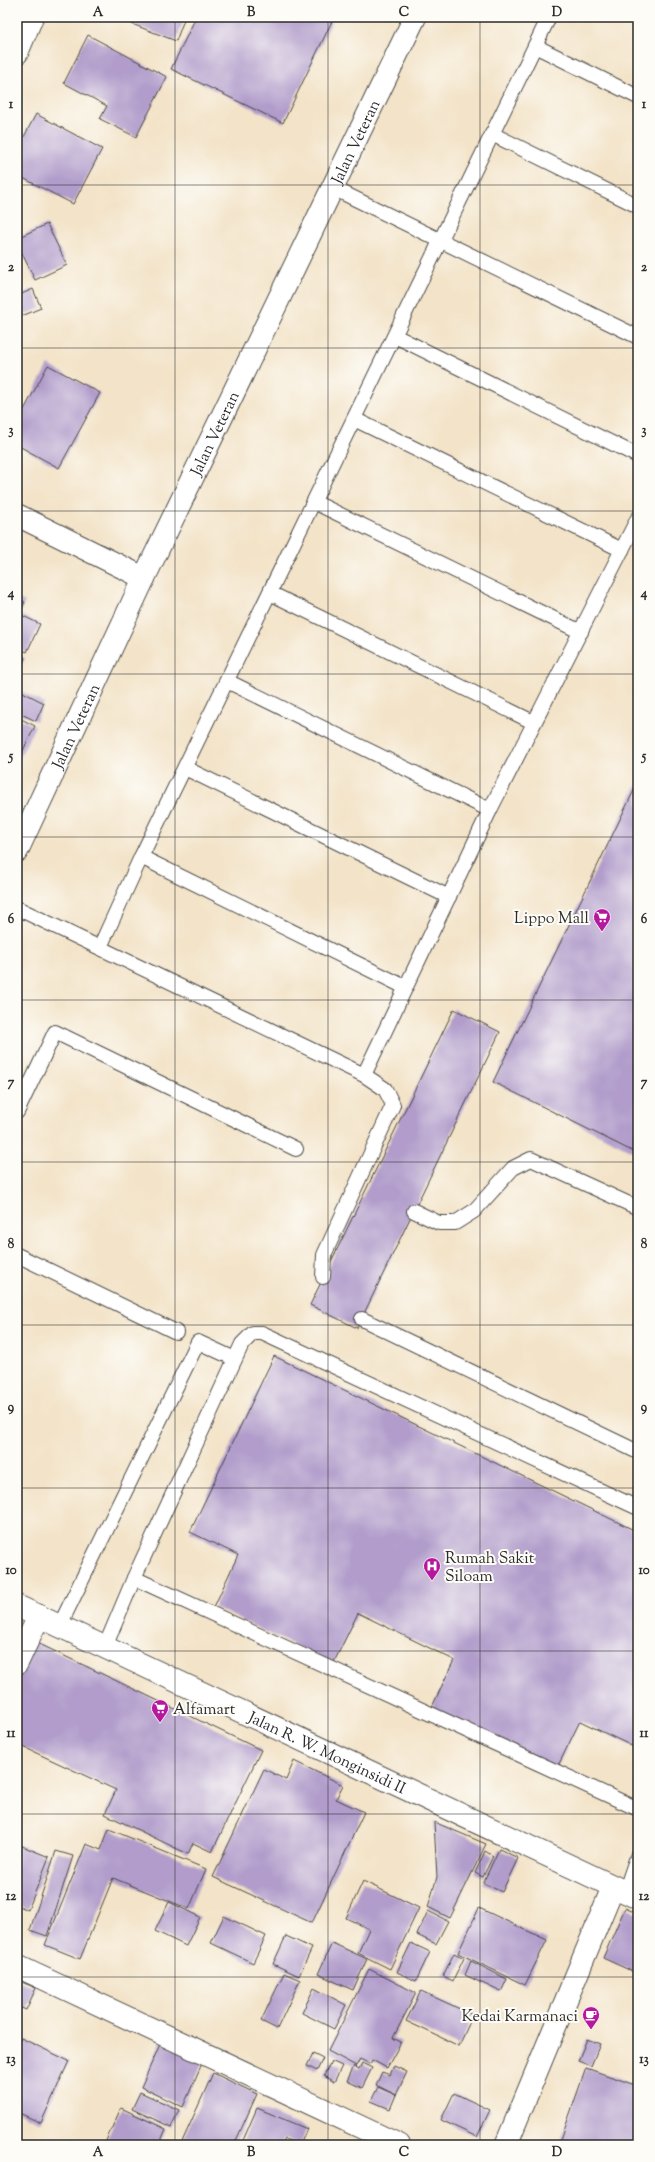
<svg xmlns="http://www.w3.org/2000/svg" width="655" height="2162" viewBox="0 0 655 2162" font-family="'Sorts Mill Goudy',serif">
  <rect width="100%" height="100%" fill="#fdfcf7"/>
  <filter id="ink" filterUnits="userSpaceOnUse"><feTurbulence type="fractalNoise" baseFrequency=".025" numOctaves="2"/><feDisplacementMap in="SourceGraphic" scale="8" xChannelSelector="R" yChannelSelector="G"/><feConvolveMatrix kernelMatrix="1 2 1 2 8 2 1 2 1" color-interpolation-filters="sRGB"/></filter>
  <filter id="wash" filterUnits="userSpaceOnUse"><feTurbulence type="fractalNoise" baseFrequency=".012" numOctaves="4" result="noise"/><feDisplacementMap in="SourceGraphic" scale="16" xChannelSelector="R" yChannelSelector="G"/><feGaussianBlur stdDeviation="0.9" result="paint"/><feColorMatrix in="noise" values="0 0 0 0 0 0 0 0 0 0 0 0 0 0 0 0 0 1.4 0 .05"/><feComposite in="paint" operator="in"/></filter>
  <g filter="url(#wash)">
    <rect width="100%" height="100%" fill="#f3e3c8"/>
    <g id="blocks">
      <g fill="#b19ccb">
        <path d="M130 17H185L176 41 132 24 134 19Z"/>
        <path d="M196 17H334L283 123 171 69Z"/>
        <path d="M88 35 167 77 136 137 100 119 107 106 64 83Z"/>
        <path d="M36 114 102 149 73 204 17 175V150Z"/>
        <path d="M47 224 67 265 35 280 17 243V238Z"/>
        <path d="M33 289 41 308 17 318V296Z"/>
        <path d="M48 365 100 393 59 468 17 445V423Z"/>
        <path d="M17 598 25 602 19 614 40 624 27 652 17 648Z"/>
        <path d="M17 655 25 658 17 675Z"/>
        <path d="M17 689 44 703 36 721 17 712Z"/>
        <path d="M17 717 35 726 17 763Z"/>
        <path d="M638 782V1154L493 1082Z"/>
        <path d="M454 1009 500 1032 357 1328 310 1305Z"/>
        <path d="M274 1356 638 1532V1749L580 1721 556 1770 431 1709 454 1660 358 1613 333 1664 214 1607 238 1555 190 1532Z"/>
        <path d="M29 1639 261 1750 212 1852 193 1843 188 1854 105 1814 116 1790 17 1744V1664Z"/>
        <path d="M294 1761 343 1785 336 1799 364 1812 312 1923 213 1877 264 1769 286 1780Z"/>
        <path d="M434 1822 486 1844 450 1918 428 1907 437 1877Z"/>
        <path d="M109 1829 206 1869 189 1909 113 1878 80 1959 45 1945 86 1844 101 1850Z"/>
        <path d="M17 1844 49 1857 28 1910 17 1905Z"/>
        <path d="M499 1849 518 1858 502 1892 483 1883Z"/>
        <path d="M56 1851 73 1856 47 1936 30 1930Z"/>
        <path d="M485 1851 493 1856 483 1877 475 1873Z"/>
        <path d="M363 1881 419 1908 390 1969 358 1953 369 1929 346 1918Z"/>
        <path d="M169 1902 200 1917 186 1946 155 1931Z"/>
        <path d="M479 1908 547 1940 525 1985 458 1953Z"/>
        <path d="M625 1908 638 1914V1974L603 1958Z"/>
        <path d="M428 1911 448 1921 436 1944 417 1935Z"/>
        <path d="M224 1916 266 1936 253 1963 211 1943Z"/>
        <path d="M286 1936 312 1948 299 1976 273 1964Z"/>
        <path d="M332 1943 367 1959 353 1990 318 1974Z"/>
        <path d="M411 1943 430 1952 416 1981 397 1972Z"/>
        <path d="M454 1953 464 1958 453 1981 443 1976Z"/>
        <path d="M471 1961 507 1979 501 1992 465 1975Z"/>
        <path d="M369 1969 416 1993 393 2038 401 2042 387 2068 372 2060 370 2064 360 2059 356 2066 328 2051Z"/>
        <path d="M284 1973 300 1980 277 2029 261 2021Z"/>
        <path d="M17 1980 36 1988 26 2010 17 2006Z"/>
        <path d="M314 1988 346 2005 334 2029 302 2013Z"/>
        <path d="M421 1991 473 2015 459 2046 406 2021Z"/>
        <path d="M21 2038 69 2061 41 2123 17 2112V2047Z"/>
        <path d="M587 2039 600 2044 591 2066 578 2061Z"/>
        <path d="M161 2042 203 2061 183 2107 141 2087Z"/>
        <path d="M313 2053 323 2058 317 2071 307 2066Z"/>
        <path d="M331 2061 342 2066 334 2082 324 2076Z"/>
        <path d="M362 2063 372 2068 362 2088 347 2081 354 2066 359 2069Z"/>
        <path d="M394 2066 407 2072 396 2095 376 2085 382 2072 390 2075Z"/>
        <path d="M586 2068 638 2086V2145H559Z"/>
        <path d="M213 2073 257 2094 234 2145H184L181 2144Z"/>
        <path d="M378 2087 396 2095 390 2109 371 2101Z"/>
        <path d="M140 2092 179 2110 171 2127 132 2109Z"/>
        <path d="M454 2093 490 2110 477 2137 441 2120Z"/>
        <path d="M121 2108 166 2129 159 2145H104Z"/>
        <path d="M257 2108 307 2129 300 2145 285 2139 282 2145H241Z"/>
      </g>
    </g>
  </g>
  <g filter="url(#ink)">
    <use href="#blocks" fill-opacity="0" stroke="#494743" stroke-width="1"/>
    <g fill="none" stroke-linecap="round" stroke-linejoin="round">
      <g stroke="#494743" stroke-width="16">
        <g id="service">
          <path d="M535 46 638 97"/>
          <path d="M492 134 638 206"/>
          <path d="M333 188 638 337"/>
          <path d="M395 336 638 456"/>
          <path d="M354 419 622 550"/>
          <path d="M314 502 581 632"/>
          <path d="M270 593 533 722"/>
          <path d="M227 681 490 810"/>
          <path d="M185 768 449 897"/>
          <path d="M141 857 405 987"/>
          <path d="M17 908 364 1075 385 1089 393 1105 324 1255 323 1277"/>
          <path d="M100 947 141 857 549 17"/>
          <path d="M364 1075 490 810 638 518"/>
          <path d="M17 1112 55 1032 296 1149"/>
          <path d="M414 1211 439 1223H455L474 1211 513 1168 531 1159 638 1208"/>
          <path d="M17 1255 176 1332"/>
          <path d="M362 1319 638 1452"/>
          <path d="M134 1578 638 1809"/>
          <path d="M60 1625 198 1342 235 1359"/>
          <path d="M105 1647 134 1578 242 1344 253 1333H262L638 1508"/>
          <path d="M625 1892 638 1854"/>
        </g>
      </g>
      <g stroke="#494743" stroke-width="24">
        <g id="minor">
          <path d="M17 53 32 17"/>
          <path d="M17 515 144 578"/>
          <path d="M17 1663 39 1616"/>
          <path d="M17 1966 399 2145"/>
          <path d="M506 2145 613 1887"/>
        </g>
      </g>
      <g stroke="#494743" stroke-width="24">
        <g id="tertiary">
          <path id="s1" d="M17 1606 638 1898"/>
        </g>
      </g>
      <g stroke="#494743" stroke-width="24">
        <g id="secondary">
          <path id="s2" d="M17 851 144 578 415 17"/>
        </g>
      </g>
      <use href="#service" stroke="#fff" stroke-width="14"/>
      <use href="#minor" stroke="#fff" stroke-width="22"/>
      <use href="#tertiary" stroke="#fff" stroke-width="22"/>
      <use href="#secondary" stroke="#fff" stroke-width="22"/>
    </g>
  </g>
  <path fill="none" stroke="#2b2b2b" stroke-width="1" stroke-opacity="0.55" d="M175 17V2145M328 17V2145M480 17V2145M17 185H638M17 348H638M17 511H638M17 674H638M17 837H638M17 1000H638M17 1162H638M17 1325H638M17 1488H638M17 1651H638M17 1814H638M17 1977H638"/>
  <defs>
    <g id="supermarket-pin" transform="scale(0.9)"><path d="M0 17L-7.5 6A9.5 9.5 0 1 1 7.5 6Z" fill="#b5179e" stroke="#fdfcf7"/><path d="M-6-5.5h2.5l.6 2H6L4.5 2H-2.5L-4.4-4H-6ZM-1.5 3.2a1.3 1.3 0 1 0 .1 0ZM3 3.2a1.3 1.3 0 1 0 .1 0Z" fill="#fff"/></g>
    <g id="hospital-pin" transform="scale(0.9)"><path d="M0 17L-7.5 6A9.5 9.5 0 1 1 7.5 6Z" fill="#b5179e" stroke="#fdfcf7"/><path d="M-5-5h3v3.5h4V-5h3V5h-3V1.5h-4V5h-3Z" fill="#fff"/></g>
    <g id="cafe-pin" transform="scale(0.9)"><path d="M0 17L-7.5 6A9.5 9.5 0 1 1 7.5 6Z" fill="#b5179e" stroke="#fdfcf7"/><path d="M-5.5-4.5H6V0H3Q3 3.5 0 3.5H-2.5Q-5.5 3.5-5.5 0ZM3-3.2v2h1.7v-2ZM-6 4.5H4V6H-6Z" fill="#fff"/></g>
  </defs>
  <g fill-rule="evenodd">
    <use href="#supermarket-pin" x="602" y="917"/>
    <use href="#hospital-pin" x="432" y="1566"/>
    <use href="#supermarket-pin" x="160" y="1708"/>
    <use href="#cafe-pin" x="591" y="2015"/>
  </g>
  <g text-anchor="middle" stroke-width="4" stroke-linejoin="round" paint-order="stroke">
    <g font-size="16" fill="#2b2b2b" stroke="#fdfcf7">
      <text dy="6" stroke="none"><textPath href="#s2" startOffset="786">Jalan Veteran</textPath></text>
      <text dy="6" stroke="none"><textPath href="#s2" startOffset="462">Jalan Veteran</textPath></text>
      <text dy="6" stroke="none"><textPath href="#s2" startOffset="138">Jalan Veteran</textPath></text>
      <text dy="6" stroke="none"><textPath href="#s1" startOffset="343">Jalan R. W. Monginsidi II</textPath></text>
    </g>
    <g font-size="16" fill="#2b2b2b" stroke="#fdfcf7" text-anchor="end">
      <text x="589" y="923">Lippo Mall</text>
      <text x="445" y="1563" text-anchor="start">Rumah Sakit<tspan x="445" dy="18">Siloam</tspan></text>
      <text x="173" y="1714" text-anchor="start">Alfamart</text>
      <text x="578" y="2021">Kedai Karmanaci</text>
    </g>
  </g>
  <rect width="655" height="2162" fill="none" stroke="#fdfcf7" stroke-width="44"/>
  <rect x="22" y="22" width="611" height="2118" fill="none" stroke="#2b2b2b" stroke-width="1.5"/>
  <g font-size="13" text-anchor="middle" font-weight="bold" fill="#2b2b2b">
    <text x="98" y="16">A</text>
    <text x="251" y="16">B</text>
    <text x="404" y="16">C</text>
    <text x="557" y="16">D</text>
    <text x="11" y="108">1</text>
    <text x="644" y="108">1</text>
    <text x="11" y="271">2</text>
    <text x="644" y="271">2</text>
    <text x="11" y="434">3</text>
    <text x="644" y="434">3</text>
    <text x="11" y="597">4</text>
    <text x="644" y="597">4</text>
    <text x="11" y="760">5</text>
    <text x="644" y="760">5</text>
    <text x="11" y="923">6</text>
    <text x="644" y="923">6</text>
    <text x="11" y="1086">7</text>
    <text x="644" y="1086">7</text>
    <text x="11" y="1248">8</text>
    <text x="644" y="1248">8</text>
    <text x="11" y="1411">9</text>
    <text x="644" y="1411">9</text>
    <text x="11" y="1574">10</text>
    <text x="644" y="1574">10</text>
    <text x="11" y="1737">11</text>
    <text x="644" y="1737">11</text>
    <text x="11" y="1900">12</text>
    <text x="644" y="1900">12</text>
    <text x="11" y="2063">13</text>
    <text x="644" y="2063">13</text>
    <text x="98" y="2156">A</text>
    <text x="251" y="2156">B</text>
    <text x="404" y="2156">C</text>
    <text x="557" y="2156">D</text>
  </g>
</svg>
